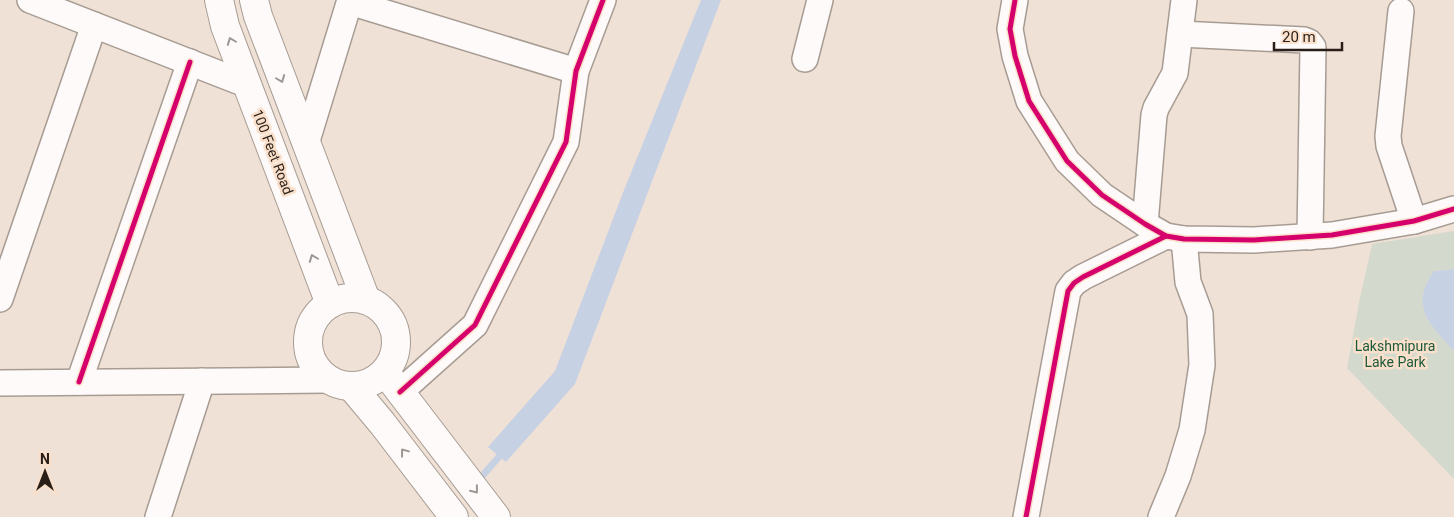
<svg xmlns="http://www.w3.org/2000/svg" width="1454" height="517" viewBox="0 0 1454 517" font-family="Roboto,sans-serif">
  <rect width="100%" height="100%" fill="#f0e1d6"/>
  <path fill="#d3d9cc" d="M1454 231V269L1434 271C1409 306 1430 325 1454 351V479L1347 368 1359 303 1372 244Z"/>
  <g fill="#c7d1e4">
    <path d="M701 0H721L575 384 506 462 488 447 555 371 624 190Z"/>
    <path d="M1454 269V351C1429 324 1409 306 1434 271Z"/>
  </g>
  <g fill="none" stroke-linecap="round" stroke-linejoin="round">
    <path stroke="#c7d1e4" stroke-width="7" d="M476 483 505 450"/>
    <g stroke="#a79c93" stroke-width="28">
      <g id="street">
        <path d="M30 0 248 85"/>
        <path d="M1015 0 1010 29 1015 56 1029 101 1067 161 1102 195 1145 224 1166 236 1184 239 1254 240 1332 235 1414 221 1454 209"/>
        <path d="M350 2 576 71"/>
        <path d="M1401 11 1388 136 1389 146 1414 221"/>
        <path d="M1180 34 1304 40 1309 42 1313 47 1310 237"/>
        <path d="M805 59 820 0"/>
        <path d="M306 144 350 0"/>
        <path d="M1145 224 1154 115 1156 108 1175 73 1184 0"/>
        <path d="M0 299 94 25"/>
        <path d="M79 382 190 62"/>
        <path d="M0 383 328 380"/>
        <path d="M400 392 475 325 566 142 576 71 603 0"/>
        <path d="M158 517 202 381"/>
        <path d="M1026 517 1068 291 1074 283 1083 277 1166 236"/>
        <path d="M1161 517 1178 476 1192 430 1202 365 1200 314 1188 282 1184 239"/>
      </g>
    </g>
    <g stroke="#a79c93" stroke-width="30">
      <g id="secondary">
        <path d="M219 0 225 26 330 304"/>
        <path d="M254 0 258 16 366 300"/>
        <circle cx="352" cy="342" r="44"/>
        <path d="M385 372 496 517"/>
        <path d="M351 386 382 423 454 517"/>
      </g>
    </g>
    <use href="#street" stroke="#fdfaf9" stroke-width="25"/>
    <use href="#secondary" stroke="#fdfaf9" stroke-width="28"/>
    <g stroke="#fae0cb" stroke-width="8">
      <g id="cycleway">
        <path d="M1015 0 1010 29 1015 56 1029 101 1067 161 1102 195 1145 224 1166 236 1184 239 1254 240 1332 235 1414 221 1454 209"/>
        <path d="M79 382 190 62"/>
        <path d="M400 392 475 325 566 142 576 71 603 0"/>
        <path d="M1026 517 1068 291 1074 283 1083 277 1166 236"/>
      </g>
    </g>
    <use href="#cycleway" stroke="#d6006c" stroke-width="5"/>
  </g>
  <defs><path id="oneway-chevron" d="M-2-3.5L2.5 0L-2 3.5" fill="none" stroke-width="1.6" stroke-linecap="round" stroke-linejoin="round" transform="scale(1.25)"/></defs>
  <g stroke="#9e9794">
    <use href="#oneway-chevron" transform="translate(231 41) rotate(-111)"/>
    <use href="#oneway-chevron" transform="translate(281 79) rotate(69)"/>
    <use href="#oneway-chevron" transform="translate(313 258) rotate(-111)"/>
    <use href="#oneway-chevron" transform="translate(404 452) rotate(-127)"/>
    <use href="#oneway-chevron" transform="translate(475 490) rotate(52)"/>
  </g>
  <g text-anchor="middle" stroke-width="5" stroke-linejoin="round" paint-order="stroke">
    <g font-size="14" fill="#291f18" stroke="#fae0cb">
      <text transform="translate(273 152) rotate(69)" y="5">100 Feet Road</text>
    </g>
    <g font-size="14" fill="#1b593b" stroke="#fae0cb">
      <text x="1395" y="351">Lakshmipura<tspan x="1395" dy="16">Lake Park</tspan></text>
    </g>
  </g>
  <g transform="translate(45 472)" stroke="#fae0cb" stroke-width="4" paint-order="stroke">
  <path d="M0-4L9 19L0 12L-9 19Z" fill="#291f18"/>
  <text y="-8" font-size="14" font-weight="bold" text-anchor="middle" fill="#291f18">N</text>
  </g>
  <path d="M1274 42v8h68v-8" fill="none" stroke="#291f18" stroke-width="2.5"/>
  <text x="1282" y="42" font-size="15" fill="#291f18" stroke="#fae0cb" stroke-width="4" paint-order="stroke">20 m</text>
</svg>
